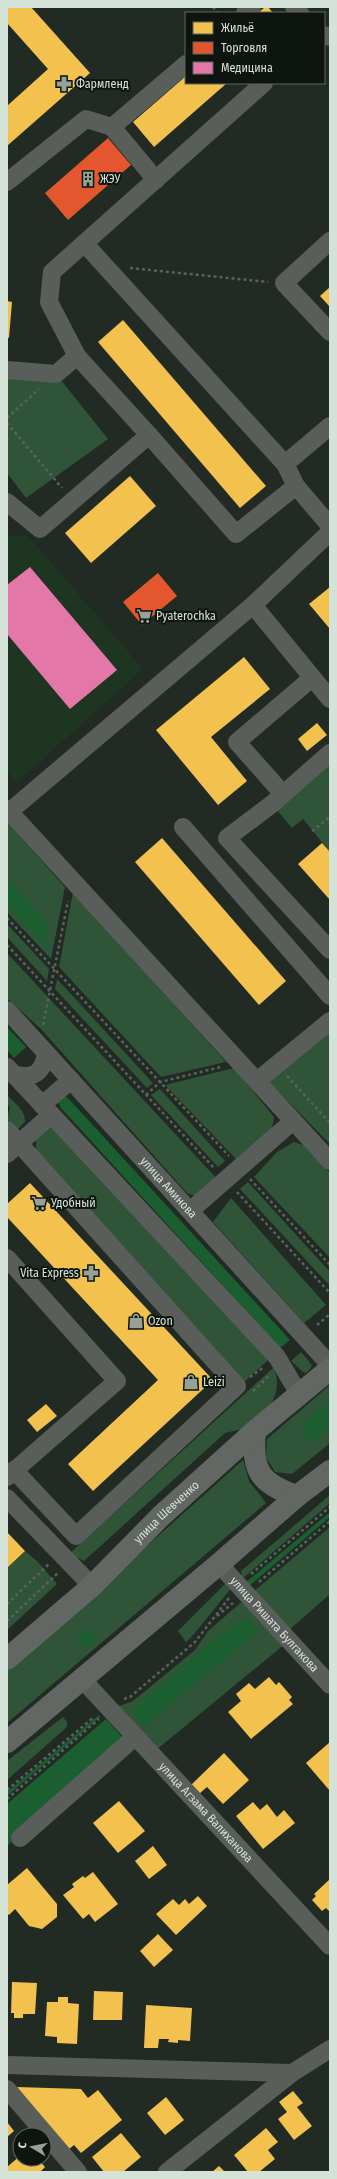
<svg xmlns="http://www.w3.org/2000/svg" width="337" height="2179" viewBox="0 0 337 2179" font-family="'Fira Sans Condensed',sans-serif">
  <rect width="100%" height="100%" fill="#212b23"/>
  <path fill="#1e3522" d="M7 535 28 536 143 669 17 782 7 771Z"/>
  <g fill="#2f5437">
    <path d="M7 370 56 374 108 439 26 498 7 473Z"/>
    <path d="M330 753V852L303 819 292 828 272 804Z"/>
    <path d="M7 822 65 887 51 959 7 912Z"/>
    <path d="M73 892 226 1062 161 1077 59 967Z"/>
    <path d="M7 924 49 969 47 981 7 937Z"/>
    <path d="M7 953 218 1180 197 1197 187 1193 42 1030 7 998Z"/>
    <path d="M57 979 153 1083 147 1088 55 989Z"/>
    <path d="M330 1021V1144L263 1076Z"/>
    <path d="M234 1068 274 1117C274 1136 251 1149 237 1160L165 1085Z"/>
    <path d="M160 1089 225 1161 218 1167 151 1095Z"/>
    <path d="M7 1095C14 1102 26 1111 25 1122L17 1130 7 1119 10 1107 7 1104Z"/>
    <path d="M50 1125 268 1360 241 1385 36 1153V1135Z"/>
    <path d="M294 1142 306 1146 330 1173V1258L254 1177 277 1152Z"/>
    <path d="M248 1182 330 1272V1286L240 1189Z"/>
    <path d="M231 1198 326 1305 304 1323 213 1222Z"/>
    <path d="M301 1352 312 1365 311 1368 306 1373 303 1372 291 1361Z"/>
    <path d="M273 1368C285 1388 268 1416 249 1426 242 1429 233 1431 225 1433L84 1561 69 1554Z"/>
    <path d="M330 1385V1443L292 1474 275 1472 266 1457 267 1439Z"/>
    <path d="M243 1460 249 1481 266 1503 7 1723V1671Z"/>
    <path d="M330 1495V1503L242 1579 241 1571Z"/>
    <path d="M330 1527V1594L289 1630 253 1592Z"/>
    <path d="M25 1551 38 1562 57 1584 7 1630V1568Z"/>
    <path d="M227 1582 232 1587 194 1634 186 1642 178 1631Z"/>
    <path d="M245 1599 285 1644 155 1751 114 1708 133 1701 195 1650 208 1631Z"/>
    <path d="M63 1717 67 1722V1727L7 1780V1761Z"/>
  </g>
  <g fill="#1b5f31">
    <path d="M7 877 47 924 45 947 7 905Z"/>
    <path d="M7 1027 26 1047 14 1058 7 1050Z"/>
    <path d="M63 1097H67L290 1340 280 1348 61 1108 58 1102Z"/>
    <path d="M330 1400V1428L311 1442 305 1439 303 1424Z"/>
    <path d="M330 1512V1517L248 1587 245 1583Z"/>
    <path d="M246 1617 258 1631 145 1726 130 1711 213 1640Z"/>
    <circle cx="86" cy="1638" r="8"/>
    <path d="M99 1715 100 1717 7 1796V1792Z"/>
    <path d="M106 1719 123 1738 120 1748 7 1846V1804Z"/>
  </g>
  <g fill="#f2c14e">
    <path d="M7 7H31L90 73 7 146V106L48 69 7 23Z"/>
    <path d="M265 7H268L273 13H258Z"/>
    <path d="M186 76V83H227L154 147 133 122Z"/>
    <path d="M330 287V307L320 296Z"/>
    <path d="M7 301 12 302 9 338 7 337Z"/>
    <path d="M123 320 266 486 240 508 98 342Z"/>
    <path d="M130 476 156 506 91 563 65 533Z"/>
    <path d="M330 587V629L309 604Z"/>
    <path d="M244 657 270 689 211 737 247 781 218 805 156 730Z"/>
    <path d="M317 723 327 735 307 751 298 739Z"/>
    <path d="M162 838 286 981 259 1005 135 862Z"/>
    <path d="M322 843 330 852V900L298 864Z"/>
    <path d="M30 1183 213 1380 93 1491 68 1464 158 1380 7 1217V1204Z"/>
    <path d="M46 1404 57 1416 37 1432 27 1420Z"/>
    <path d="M7 1532 25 1551 7 1568Z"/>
    <path d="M269 1677 276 1685 279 1682 292 1697 289 1700 293 1704 251 1739 228 1712 241 1701 236 1694 249 1683 255 1689Z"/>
    <path d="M330 1742V1791L306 1763Z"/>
    <path d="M224 1753 249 1780 223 1804 207 1787 199 1794 191 1785Z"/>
    <path d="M119 1801 145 1831 118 1853 93 1823Z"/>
    <path d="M253 1802 260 1810 267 1804 277 1817 284 1810 295 1823 263 1849 236 1816Z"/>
    <path d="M153 1846 167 1865 149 1879 135 1861Z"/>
    <path d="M27 1868 57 1904V1917L42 1929 29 1926 15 1909 9 1915 7 1913V1885Z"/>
    <path d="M93 1872 118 1904 95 1922 89 1914 83 1919 63 1895 74 1887 72 1884 83 1876 85 1878Z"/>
    <path d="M330 1879V1912L326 1908 322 1911 312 1900 316 1896 314 1894Z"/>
    <path d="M198 1896 207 1906 176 1935 156 1914 173 1899 179 1905 185 1899 189 1904Z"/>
    <path d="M158 1934 173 1950 154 1967 140 1951Z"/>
    <path d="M12 1982 37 1983 35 2014H23V2018H14V2013H11Z"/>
    <path d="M94 1991 123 1992 122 2020H93Z"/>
    <path d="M58 1997H68V2003L79 2004 77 2044 57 2043V2037L45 2036 47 2002H58Z"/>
    <path d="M146 2005 192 2008 190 2041 178 2040V2043L168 2042 169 2039H159L158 2048H144Z"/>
    <path d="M17 2087 81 2089 88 2098 98 2090 122 2120 81 2153 74 2145 68 2150Z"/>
    <path d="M293 2091 303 2103 297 2107 312 2126 294 2140 278 2119 287 2112 279 2102Z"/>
    <path d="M166 2097 184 2120 165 2135 147 2113Z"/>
    <path d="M7 2122 14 2131 7 2137Z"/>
    <path d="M266 2128 278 2142 268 2150 275 2159 259 2172H248L234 2155Z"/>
    <path d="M121 2133 141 2157 123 2172H104L92 2157Z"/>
    <path d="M20 2156V2159H38L45 2167 40 2172H7V2167Z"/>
    <path d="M219 2166 225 2172H212Z"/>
  </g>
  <g fill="#e4572e">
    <path d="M108 138 131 165 68 220 45 193Z"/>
    <path d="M158 573 177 596 142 625 123 602Z"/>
  </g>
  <path fill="#e377a8" d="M30 567 117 670 70 709 7 634V585Z"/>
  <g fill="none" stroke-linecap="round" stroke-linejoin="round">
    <g stroke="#5c615d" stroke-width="2.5" stroke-dasharray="3 3" stroke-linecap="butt">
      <path d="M213 7 218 13"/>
      <path d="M130 268 268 282"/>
      <path d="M7 418 39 389"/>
      <path d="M7 423 62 488"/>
      <path d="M312 831 330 817"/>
      <path d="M7 918 229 1156"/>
      <path d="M7 945 214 1168"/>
      <path d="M43 1025 68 901"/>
      <path d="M287 1076 330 1123"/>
      <path d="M146 1095 160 1082 221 1067"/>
      <path d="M250 1179 330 1265"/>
      <path d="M237 1192 330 1293"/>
      <path d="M317 1325 330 1314"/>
      <path d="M250 1377 264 1367"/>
      <path d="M253 1391 270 1375"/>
      <path d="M251 1574 330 1507"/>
      <path d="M259 1582 330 1521"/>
      <path d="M7 1604 49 1564"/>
      <path d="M217 1616 233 1603"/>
      <path d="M7 1621 58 1573"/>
      <path d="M124 1699 130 1697 195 1642 229 1598"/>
      <path d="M7 1790 94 1717"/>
      <path d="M7 1799 99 1719"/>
    </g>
    <g stroke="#5a5e5a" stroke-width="18">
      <path d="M294 7 300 13"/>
      <path d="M245 13 252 7"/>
      <path d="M324 35 330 37"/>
      <path d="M112 127 186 64"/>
      <path d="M7 182 86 119 112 127 156 180"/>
      <path d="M330 241 284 283 330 332"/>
      <path d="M85 244 285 464 296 486 330 526"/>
      <path d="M7 370 56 374 77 356 49 302 52 272 264 83"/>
      <path d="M149 435 236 534 296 486"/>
      <path d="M285 464 330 426"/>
      <path d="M7 502 40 529 149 435 77 356"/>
      <path d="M330 532 253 605 330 699"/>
      <path d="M330 753 272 804 227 838 330 950"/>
      <path d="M283 794 237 742 312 678"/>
      <path d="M7 809 330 1161"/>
      <path d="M9 812 253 605"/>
      <path d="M183 827 330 996"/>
      <path id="s1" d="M7 1010 330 1365"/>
      <path d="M7 1067 277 1357 299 1394"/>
      <path d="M13 1074C33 1080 43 1073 46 1053"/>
      <path d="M257 1081 330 1021"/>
      <path d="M42 1105 71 1080"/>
      <path d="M7 1130 237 1386 76 1536 14 1470"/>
      <path d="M7 1154 51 1115"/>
      <path d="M191 1210 293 1121"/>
      <path d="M7 1258 117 1381 7 1477"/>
      <path d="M7 1498 92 1586"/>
      <path id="s2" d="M219 1564 330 1685"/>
      <path id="s3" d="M82 1679 330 1946"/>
      <path d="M20 1838 135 1737"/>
      <path d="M7 2065 292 2073 330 2049"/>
      <path d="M7 2089 78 2172"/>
      <path d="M167 2172 292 2073"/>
    </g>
    <g stroke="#626763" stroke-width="22">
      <path d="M255 1431C251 1470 260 1484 297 1496"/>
      <path id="s4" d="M7 1659 92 1586 161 1516 255 1431 330 1369"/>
      <path d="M7 1742 219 1564 297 1496 330 1471"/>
    </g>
  </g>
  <defs>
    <g id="pharmacy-bare" transform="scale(1.2)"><path d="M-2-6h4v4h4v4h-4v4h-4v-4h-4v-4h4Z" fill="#96a298" stroke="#0d150e" stroke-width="2.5" paint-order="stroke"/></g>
    <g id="building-bare" transform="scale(1.2)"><path d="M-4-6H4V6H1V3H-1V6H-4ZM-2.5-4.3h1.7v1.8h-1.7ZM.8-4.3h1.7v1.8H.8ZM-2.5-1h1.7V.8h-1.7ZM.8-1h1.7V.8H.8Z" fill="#96a298" stroke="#0d150e" stroke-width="2.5" paint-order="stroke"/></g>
    <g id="supermarket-bare" transform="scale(1.2)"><path d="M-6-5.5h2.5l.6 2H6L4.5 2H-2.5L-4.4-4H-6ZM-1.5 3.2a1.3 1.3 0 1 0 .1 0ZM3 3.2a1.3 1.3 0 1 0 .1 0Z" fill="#96a298" stroke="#0d150e" stroke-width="2.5" paint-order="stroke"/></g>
    <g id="shop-bare" transform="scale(1.2)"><path d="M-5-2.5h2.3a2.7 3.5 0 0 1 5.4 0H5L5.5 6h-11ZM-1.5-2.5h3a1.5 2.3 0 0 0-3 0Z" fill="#96a298" stroke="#0d150e" stroke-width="2.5" paint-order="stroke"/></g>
  </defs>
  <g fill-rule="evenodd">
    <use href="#pharmacy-bare" x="64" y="84"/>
    <use href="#building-bare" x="88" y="179"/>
    <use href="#supermarket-bare" x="144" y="616"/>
    <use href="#supermarket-bare" x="39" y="1203"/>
    <use href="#pharmacy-bare" x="91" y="1273"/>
    <use href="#shop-bare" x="136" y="1321"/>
    <use href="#shop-bare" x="191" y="1382"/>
  </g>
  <g text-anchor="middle" stroke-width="4" stroke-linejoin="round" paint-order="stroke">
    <g font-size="12" fill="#d5e2d7" stroke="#0d150e" text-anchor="start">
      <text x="76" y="88">Фармленд</text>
      <text x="100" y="183">ЖЭУ</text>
      <text x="156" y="620">Pyaterochka</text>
      <text x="51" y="1207">Удобный</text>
      <text x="79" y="1277" text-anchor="end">Vita Express</text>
      <text x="148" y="1325">Ozon</text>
      <text x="203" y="1386">Leizi</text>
    </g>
    <g font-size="12" fill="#d5e2d7" stroke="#0d150e">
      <text dy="4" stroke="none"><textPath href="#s1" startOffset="240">улица Аминова</textPath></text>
      <text dy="4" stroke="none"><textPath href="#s4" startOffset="217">улица Шевченко</textPath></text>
      <text dy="4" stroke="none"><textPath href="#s2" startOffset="82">улица Ришата Булгакова</textPath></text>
      <text dy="4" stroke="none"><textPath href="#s3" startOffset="182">улица Агзама Валиханова</textPath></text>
    </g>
  </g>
  <rect width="337" height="2179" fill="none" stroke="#d5e2d7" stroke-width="16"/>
  <rect x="185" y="12" width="140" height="72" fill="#0d150e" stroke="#5d675e"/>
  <rect x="193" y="22" width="20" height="12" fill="#f2c14e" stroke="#5d675e"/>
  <text x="221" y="32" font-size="12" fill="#d5e2d7">Жильё</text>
  <rect x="193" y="42" width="20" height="12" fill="#e4572e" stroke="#5d675e"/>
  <text x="221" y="52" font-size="12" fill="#d5e2d7">Торговля</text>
  <rect x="193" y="62" width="20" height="12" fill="#e377a8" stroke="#5d675e"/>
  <text x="221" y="72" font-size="12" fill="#d5e2d7">Медицина</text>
  <g transform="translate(32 2147) rotate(280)"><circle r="19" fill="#0d150e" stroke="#5d675e"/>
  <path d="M0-3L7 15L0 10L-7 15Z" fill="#96a298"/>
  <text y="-6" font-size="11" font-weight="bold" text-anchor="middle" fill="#d5e2d7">С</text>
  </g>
</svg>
